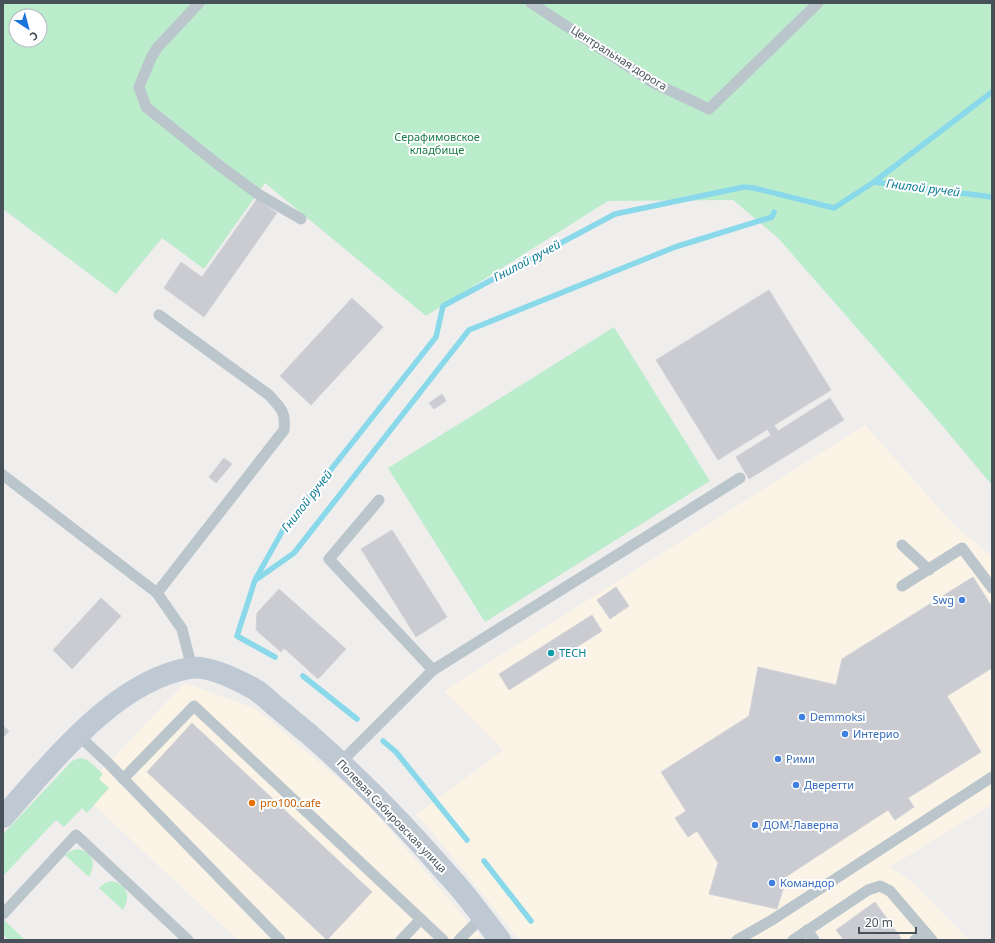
<svg xmlns="http://www.w3.org/2000/svg" width="995" height="943" viewBox="0 0 995 943" font-family="'Noto Sans',sans-serif">
  <rect width="100%" height="100%" fill="#f0eded"/>
  <g fill="#fbf4e6">
    <path d="M865 425 953 524 992 557V804L890 867 912 882 969 940H520L429 828 416 815 503 750 444 691Z"/>
    <path d="M185 683 256 709 367 803 480 936 475 940H238L80 792Z"/>
  </g>
  <g fill="#bbedcd" fill-rule="evenodd">
    <path d="M3 3H992V485L940 423 778 238 733 200 608 201 426 316 265 183 204 269 162 238 116 294 3 209ZM16 16H40V40H16Z"/>
    <path d="M614 327 710 481 485 622 388 468Z"/>
    <path d="M80 758C90 759 96 768 103 774L99 779 109 788 87 813 82 808 64 827 56 820 3 876V834L72 761Z"/>
    <path d="M77 849C94 852 96 863 89 877L65 855 71 851Z"/>
    <path d="M112 881C128 885 131 896 123 910L99 888 105 883Z"/>
    <path d="M4 920 25 940H8L3 934Z"/>
  </g>
  <g fill="none" stroke-linecap="round" stroke-linejoin="round">
    <g stroke="#89d9ea" stroke-width="5.5">
      <path d="M874 182 992 92"/>
      <path d="M257 579 294 553 469 330 675 247 772 217 774 212"/>
      <path d="M275 657 237 636 255 580 283 530 436 337 443 306 615 214 744 187 754 188 834 208 874 182 992 197"/>
      <path d="M303 676 357 719"/>
      <path d="M383 741 396 752 467 840"/>
      <path d="M484 861 531 921"/>
    </g>
  </g>
  <g fill="#caccd2" stroke="#d1d3d9">
    <path d="M257 199 277 213 204 317 164 288 181 262 202 277Z"/>
    <path d="M769 290 831 390 718 460 656 360Z"/>
    <path d="M352 298 383 327 311 405 280 376Z"/>
    <path d="M442 394 446 401 434 409 429 403Z"/>
    <path d="M830 398 844 420 749 479 736 457 771 435 767 429 774 425 778 431Z"/>
    <path d="M224 458 232 464 216 483 209 477Z"/>
    <path d="M392 530 447 617 416 637 361 549Z"/>
    <path d="M973 577 992 607V668L947 696 981 752 908 798 914 807 895 820 888 810 787 876 777 909 709 894 718 863 697 831 688 837 675 818 686 811 661 772 749 716 758 667 836 685 842 659Z"/>
    <path d="M616 587 629 606 610 619 597 600Z"/>
    <path d="M279 589 346 649 318 679 284 648 281 652 256 630 257 613Z"/>
    <path d="M101 598 121 616 72 669 53 650Z"/>
    <path d="M592 615 602 631 509 690 499 674Z"/>
    <path d="M192 723 372 892 327 940 147 772Z"/>
    <path d="M3 726 9 731 3 738Z"/>
    <path d="M875 902 901 938 899 940H844L836 930Z"/>
  </g>
  <g fill="none" stroke-linecap="round" stroke-linejoin="round">
    <g stroke="#bbc5cc" stroke-width="11">
      <path d="M199 3 157 48 151 58 139 87 146 107 216 163 258 194 301 219"/>
      <path d="M531 3 652 82 709 109 818 3"/>
      <path d="M3 475 157 593 182 629 192 668"/>
      <path d="M379 500 329 559 433 670"/>
      <path d="M902 545 929 570"/>
      <path d="M902 586 962 548 992 588"/>
      <path d="M157 593 284 430C286 412 281 408 269 395L159 315"/>
      <path d="M78 735 106 761 280 940"/>
      <path d="M341 762 433 670 740 478"/>
      <path d="M123 779 194 706 443 940"/>
      <path d="M3 914 76 835 188 940"/>
      <path d="M807 930 814 940"/>
      <path d="M401 940 421 919"/>
      <path d="M459 940 482 917"/>
      <path d="M737 940 772 920 992 777"/>
      <path d="M793 940 868 890 880 886 890 891 932 940"/>
      <path d="M915 940 926 933"/>
    </g>
    <path stroke="#bec9d4" stroke-width="22" d="M3 817C52 763 114 681 190 668 209 665 240 681 256 690 262 694 268 700 274 705 286 715 298 725 310 735 359 778 405 825 448 875 467 895 483 918 500 940"/>
  </g>
  <g fill="#3f7fe0" stroke="#fff" stroke-width="1.5">
    <circle cx="962" cy="600" r="4"/>
    <circle cx="802" cy="717" r="4"/>
    <circle cx="845" cy="734" r="4"/>
    <circle cx="778" cy="759" r="4"/>
    <circle cx="796" cy="785" r="4"/>
    <circle cx="755" cy="825" r="4"/>
    <circle cx="772" cy="883" r="4"/>
  </g>
  <circle fill="#0f9aa8" stroke="#fff" stroke-width="1.5" cx="551" cy="653" r="4"/>
  <circle fill="#e8710a" stroke="#fff" stroke-width="1.5" cx="252" cy="803" r="4"/>
  <g text-anchor="middle" stroke-width="4" stroke-linejoin="round" paint-order="stroke">
    <g font-size="11" fill="#46515a" stroke="#fff">
      <text transform="translate(619 58) rotate(32)" y="4">Центральная дорога</text>
      <text transform="translate(392 816) rotate(46)" y="4">Полевая Сабировская улица</text>
    </g>
    <g font-size="11" fill="#187a46" stroke="#fff">
      <text x="437" y="141">Серафимовское<tspan x="437" dy="13">кладбище</tspan></text>
    </g>
    <g font-size="11" fill="#366cbe" stroke="#fff" text-anchor="start">
      <text x="954" y="604" text-anchor="end">Swg</text>
      <text x="810" y="721">Demmoksi</text>
      <text x="853" y="738">Интерио</text>
      <text x="786" y="763">Рими</text>
      <text x="804" y="789">Дверетти</text>
      <text x="763" y="829">ДОМ-Лаверна</text>
      <text x="780" y="887">Командор</text>
    </g>
    <g font-size="11" fill="#0d838f" stroke="#fff" text-anchor="start">
      <text x="559" y="657">TECH</text>
    </g>
    <g font-size="11" fill="#c56008" stroke="#fff" text-anchor="start">
      <text x="260" y="807">pro100.cafe</text>
    </g>
    <g font-size="12" font-style="italic" fill="#0f7d95" stroke="#fff">
      <text transform="translate(923 188) rotate(7)" y="4">Гнилой ручей</text>
      <text transform="translate(527 261) rotate(-28)" y="4">Гнилой ручей</text>
      <text transform="translate(307 501) rotate(-52)" y="4">Гнилой ручей</text>
    </g>
  </g>
  <rect width="995" height="943" fill="none" stroke="#46515a" stroke-width="8"/>
  <g transform="translate(28 28) rotate(144)"><circle r="19" fill="#ffffff" stroke="#b5b9bd"/>
  <path d="M0-3L7 15L0 10L-7 15Z" fill="#1c75db"/>
  <text y="-6" font-size="11" font-weight="bold" text-anchor="middle" fill="#46515a">С</text>
  </g>
  <path d="M859 927v6h57v-6" fill="none" stroke="#46515a" stroke-width="2"/>
  <text x="865" y="927" font-size="12" fill="#46515a" stroke="#ffffff" stroke-width="3" paint-order="stroke">20 m</text>
</svg>
